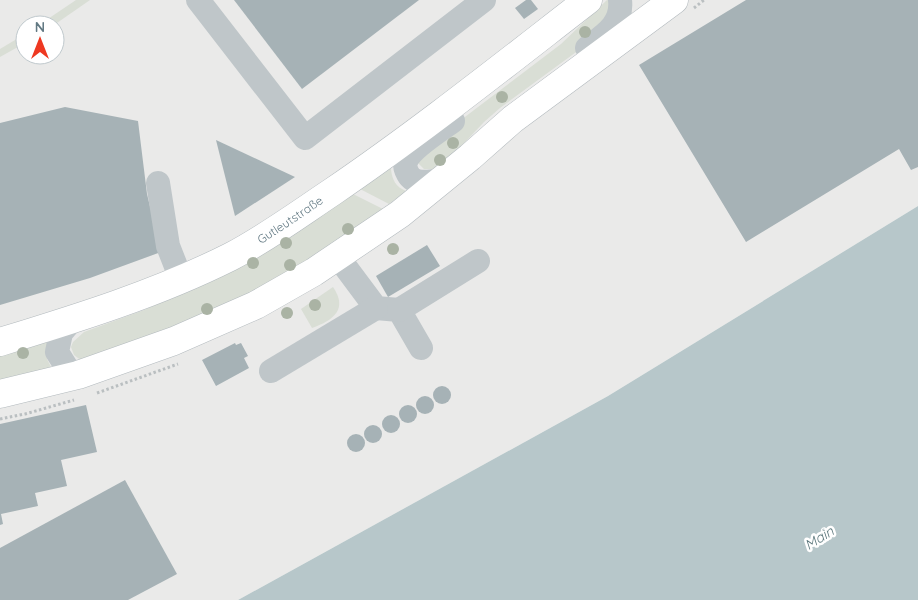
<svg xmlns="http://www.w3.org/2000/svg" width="918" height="600" viewBox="0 0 918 600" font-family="Quicksand,sans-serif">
  <rect width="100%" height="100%" fill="#f9f9f6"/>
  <path fill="#eaeae9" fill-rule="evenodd" d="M0 0H918V206L608 396 238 600H0ZM25 25H55V55H25Z"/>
  <g fill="#d9ded5">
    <path d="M76 0H90L54 25H39Z"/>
    <path d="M607 0H612V2L598 36 500 108 484 122 452 156 434 169H424L418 163 424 148 561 44Z"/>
    <path d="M25 34V43L0 57V49Z"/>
    <path d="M387 168 391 169C392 180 396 187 406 191L389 204 360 189Z"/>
    <path d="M353 194 383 209 357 230 312 258 215 313 82 361 74 355 71 347 73 342 84 332 144 310 181 293Z"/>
    <path d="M333 287C348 309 334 320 312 328L301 309Z"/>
    <path d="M48 339 47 359 53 371 0 385V354Z"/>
  </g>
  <path fill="#b7c7ca" d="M918 206V600H238L608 396Z"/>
  <g fill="#a6b2b6">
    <path d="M234 0H419L302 89Z"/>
    <path d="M526 0H531L538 9 524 19 515 8Z"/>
    <path d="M746 0H918V167L911 170 899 149 746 242 639 65Z"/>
    <path d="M65 107 138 121 147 194 161 252 90 278 0 305V123Z"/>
    <path d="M216 140 295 177 235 216Z"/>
    <path d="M427 245 440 266 388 297 376 276Z"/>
    <path d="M235 343 236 345 241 343 248 356 244 358 249 368 216 386 202 360Z"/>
    <circle cx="442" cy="395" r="9"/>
    <circle cx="425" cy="405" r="9"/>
    <path d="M86 405 97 452 61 460 67 486 35 493 38 506 1 514 3 524 0 525V424Z"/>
    <circle cx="408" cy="414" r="9"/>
    <circle cx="391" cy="424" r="9"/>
    <circle cx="373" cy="434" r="9"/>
    <circle cx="356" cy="443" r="9"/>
    <path d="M125 480 177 574 128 600H0V548Z"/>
  </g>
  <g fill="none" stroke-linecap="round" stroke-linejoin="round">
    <g stroke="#b3babe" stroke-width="29">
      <g id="major">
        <path id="s1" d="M0 342C78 318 156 294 230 257 265 239 299 214 332 192 420 132 504 65 588 0"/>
        <path d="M0 394 78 375 174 341 256 305 314 272 400 214 470 157 513 119 674 0"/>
      </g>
    </g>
    <g stroke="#babfc1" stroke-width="3" stroke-dasharray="2.5 2.5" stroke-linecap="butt">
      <path d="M694 8 704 0"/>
      <path d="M97 393 178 364"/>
      <path d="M0 419 25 414 74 400"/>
    </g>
    <g stroke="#bfc6c9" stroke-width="24">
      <path d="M198 0 305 138 484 0"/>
      <path d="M587 48C604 35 623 24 620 0"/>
      <path d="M440 180C429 182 414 185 408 174 406 170 404 166 406 162 410 149 441 130 453 121"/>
      <path d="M158 183 168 246 181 279"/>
      <path d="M338 257 376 308 399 310 421 348"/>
      <path d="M399 310 478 261"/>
      <path d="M73 319 61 333 57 352 67 368 78 375"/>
      <path d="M271 371 376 308"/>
    </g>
    <use href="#major" stroke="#fff" stroke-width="28"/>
  </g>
  <g fill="#aab3a4">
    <circle cx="585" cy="32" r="6"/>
    <circle cx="502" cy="97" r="6"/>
    <circle cx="453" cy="143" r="6"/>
    <circle cx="440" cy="160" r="6"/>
    <circle cx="348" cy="229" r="6"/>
    <circle cx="286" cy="243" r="6"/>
    <circle cx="393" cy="249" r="6"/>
    <circle cx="253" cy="263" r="6"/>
    <circle cx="290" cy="265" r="6"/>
    <circle cx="315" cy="305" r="6"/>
    <circle cx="207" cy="309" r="6"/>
    <circle cx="287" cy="313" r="6"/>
    <circle cx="23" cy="353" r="6"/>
  </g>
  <g text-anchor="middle" stroke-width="5" stroke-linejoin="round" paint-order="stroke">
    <g font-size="12" fill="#627983" stroke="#fff">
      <text dy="4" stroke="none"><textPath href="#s1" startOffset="316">Gutleutstraße</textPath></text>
    </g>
    <g font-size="14" font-style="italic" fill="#5d787d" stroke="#fff">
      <text transform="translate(819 538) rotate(-32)" y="5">Main</text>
    </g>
  </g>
  <g transform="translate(40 40)"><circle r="24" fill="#ffffff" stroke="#c0c9cd"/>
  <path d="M0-4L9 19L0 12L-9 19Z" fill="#ee3821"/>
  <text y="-8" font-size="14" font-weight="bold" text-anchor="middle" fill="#627983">N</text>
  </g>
</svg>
